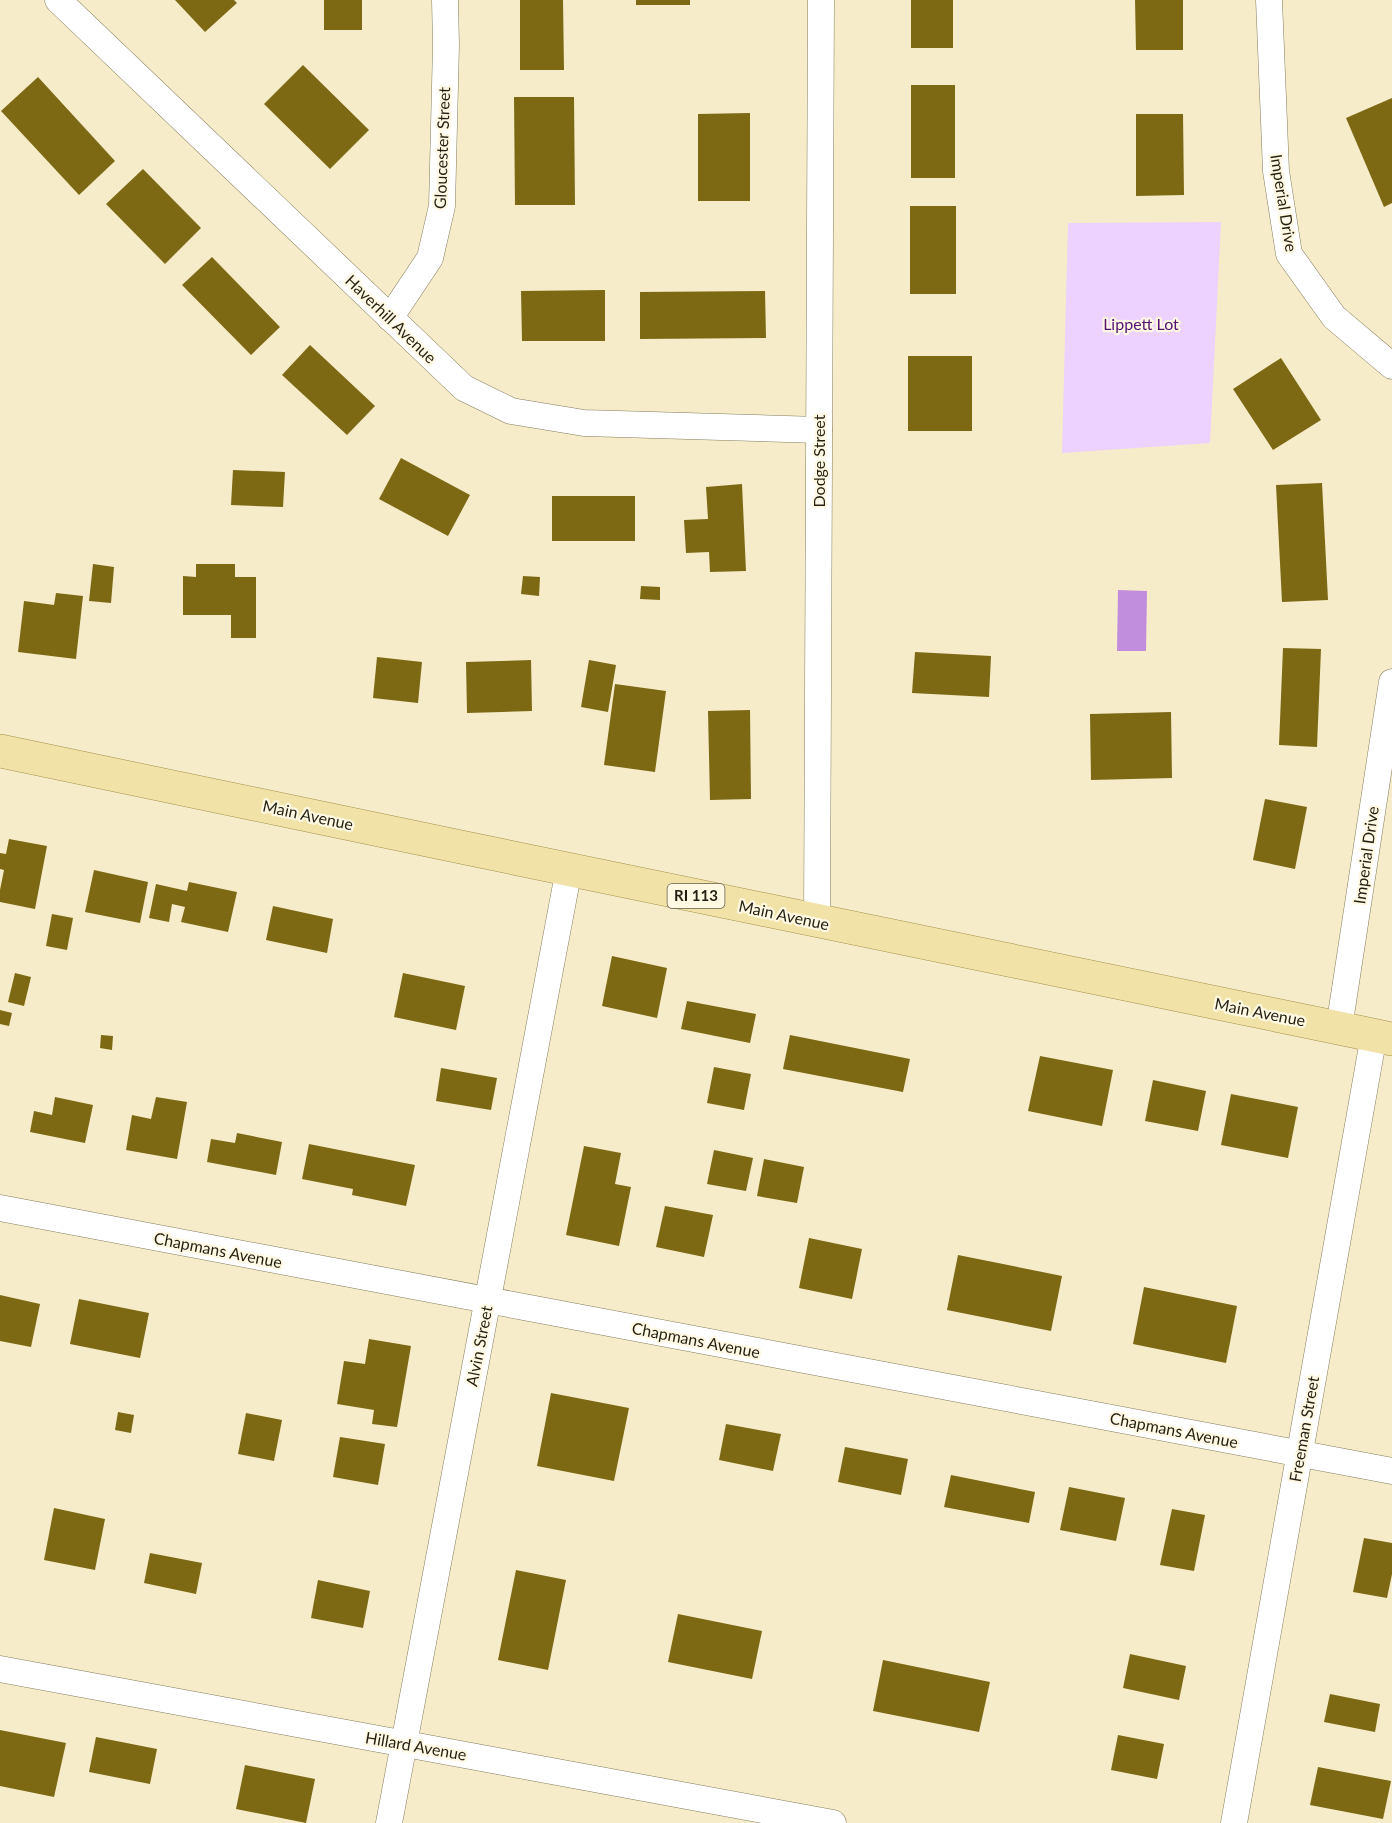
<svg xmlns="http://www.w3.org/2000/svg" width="1392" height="1823" viewBox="0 0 1392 1823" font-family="Lato,sans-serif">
  <rect width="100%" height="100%" fill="#f6ecc9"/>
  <path fill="#edd1fe" d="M1221 222 1210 443 1062 453 1068 223Z"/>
  <path fill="#c18ddd" d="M1118 590 1147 591 1146 651H1117Z"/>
  <g fill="#7d6914">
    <path d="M175 0H234L237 3 205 32Z"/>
    <rect x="324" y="0" width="38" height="30"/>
    <path d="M520 0H563L564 70H520Z"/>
    <rect x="636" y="0" width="54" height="5"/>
    <rect x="911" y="0" width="42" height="48"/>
    <path d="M1135 0H1183V50H1136Z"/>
    <path d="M303 65 369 130 330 169 264 104Z"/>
    <path d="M38 77 115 161 79 195 1 111Z"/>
    <rect x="911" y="85" width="44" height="93"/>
    <path d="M514 97H574L575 205H515Z"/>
    <path d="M1392 98V203L1384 207 1346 118Z"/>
    <path d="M750 113V201H698V114Z"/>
    <path d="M1136 114H1183L1184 195 1136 196Z"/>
    <path d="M143 169 201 228 165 264 106 204Z"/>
    <rect x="910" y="206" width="46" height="88"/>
    <path d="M212 257 280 327 251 355 182 285Z"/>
    <path d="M605 290V341H522L521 291Z"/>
    <path d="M765 291 766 338 640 339V292Z"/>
    <path d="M310 345 375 406 347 435 282 375Z"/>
    <rect x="908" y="356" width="64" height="75"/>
    <path d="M1281 358 1321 420 1273 450 1233 389Z"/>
    <path d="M401 458 470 495 448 536 379 499Z"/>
    <path d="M233 470 285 472 283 507 231 505Z"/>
    <path d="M1322 483 1328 600 1282 602 1276 485Z"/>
    <path d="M742 484 746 571 710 572 709 552 686 553 684 520 708 519 706 487Z"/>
    <rect x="552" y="496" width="83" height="45"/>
    <path d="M93 564 114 567 111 603 89 601Z"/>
    <path d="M196 564H235V577H256V638H231V615H183V576L196 577Z"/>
    <path d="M523 576 540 577 539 596 521 594Z"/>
    <path d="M641 586 660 587V600L640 599Z"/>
    <path d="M56 593 83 596 76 659 18 652 24 601 54 605Z"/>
    <path d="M1283 648 1321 649 1317 747 1279 745Z"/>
    <path d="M915 652 991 656 989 697 912 693Z"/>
    <path d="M377 657 422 662 418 703 373 698Z"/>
    <path d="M531 660 532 711 467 713 466 662Z"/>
    <path d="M589 660 616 665 608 712 581 707Z"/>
    <path d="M615 684 666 691 655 772 604 765Z"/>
    <path d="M750 710 751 799 710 800 708 711Z"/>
    <path d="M1171 712 1172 778 1091 780 1090 714Z"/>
    <path d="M1265 799 1307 807 1295 869 1253 860Z"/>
    <path d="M9 839 47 846 35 909 0 902V890L4 870 0 869V853L6 854Z"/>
    <path d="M94 870 148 882 140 923 85 912Z"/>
    <path d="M189 882 237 892 228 932 181 922 185 907 172 904 169 922 149 918 156 884 187 891Z"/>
    <path d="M273 906 333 919 327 953 266 940Z"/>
    <path d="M52 914 73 918 67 950 46 946Z"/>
    <path d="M612 956 667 968 657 1018 602 1006Z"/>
    <path d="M15 973 31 977 24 1006 8 1002Z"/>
    <path d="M403 973 465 986 456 1030 394 1017Z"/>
    <path d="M687 1001 756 1014 750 1043 681 1029Z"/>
    <path d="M0 1010 12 1013 9 1026 0 1024Z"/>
    <path d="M101 1035 113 1036 112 1050 100 1048Z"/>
    <path d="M790 1035 910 1059 903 1092 783 1069Z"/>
    <path d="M1040 1056 1113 1070 1102 1126 1028 1111Z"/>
    <path d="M714 1067 751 1074 744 1110 707 1103Z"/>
    <path d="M441 1068 497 1078 491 1110 436 1101Z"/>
    <path d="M1153 1080 1206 1091 1198 1131 1145 1121Z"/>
    <path d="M1231 1094 1298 1107 1288 1158 1221 1145Z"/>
    <path d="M55 1097 93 1105 85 1143 30 1132 34 1111 52 1115Z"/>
    <path d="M156 1097 187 1102 177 1159 126 1150 132 1115 151 1119Z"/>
    <path d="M237 1133 282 1142 276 1175 207 1162 211 1139 235 1143Z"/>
    <path d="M309 1144 415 1165 406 1206 352 1195 353 1189 302 1179Z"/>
    <path d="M584 1146 621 1153 615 1184 631 1187 619 1246 566 1235Z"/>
    <path d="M714 1150 753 1158 746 1191 707 1184Z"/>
    <path d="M764 1159 804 1167 797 1203 757 1196Z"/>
    <path d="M665 1206 713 1215 704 1257 656 1247Z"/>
    <path d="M809 1238 862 1249 852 1299 799 1288Z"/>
    <path d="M958 1255 1062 1276 1051 1331 947 1310Z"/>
    <path d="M1144 1287 1237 1306 1226 1363 1133 1344Z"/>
    <path d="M0 1295 40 1304 31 1347 0 1341Z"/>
    <path d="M79 1299 149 1313 140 1358 70 1344Z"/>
    <path d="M369 1339 411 1346 397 1427 372 1424 374 1410 337 1404 344 1361 365 1364Z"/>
    <path d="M551 1393 629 1408 614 1481 537 1466Z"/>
    <path d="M118 1412 134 1415 131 1433 115 1430Z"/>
    <path d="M246 1413 282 1420 274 1461 238 1454Z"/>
    <path d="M726 1424 781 1434 773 1471 719 1460Z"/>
    <path d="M340 1437 385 1444 378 1485 333 1477Z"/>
    <path d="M845 1447 908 1459 901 1495 838 1482Z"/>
    <path d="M951 1475 1035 1492 1029 1523 944 1507Z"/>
    <path d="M1069 1487 1125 1498 1116 1541 1060 1530Z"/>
    <path d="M54 1508 105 1519 95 1570 44 1560Z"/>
    <path d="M1172 1509 1205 1515 1194 1571 1160 1565Z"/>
    <path d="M1364 1538 1392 1543V1574L1387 1598 1353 1592Z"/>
    <path d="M150 1553 202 1563 196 1594 144 1583Z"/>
    <path d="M516 1570 566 1580 548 1670 498 1660Z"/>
    <path d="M318 1580 370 1591 363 1628 311 1618Z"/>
    <path d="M678 1614 762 1631 752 1679 668 1662Z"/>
    <path d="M1130 1654 1186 1666 1179 1700 1123 1688Z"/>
    <path d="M883 1660 990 1682 979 1732 873 1711Z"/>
    <path d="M1330 1694 1380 1704 1375 1732 1324 1722Z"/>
    <path d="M0 1730 66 1743 54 1797 0 1786Z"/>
    <path d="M1118 1735 1164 1744 1157 1779 1111 1770Z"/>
    <path d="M96 1737 157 1749 150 1784 89 1772Z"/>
    <path d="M245 1765 315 1779 306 1823 236 1809Z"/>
    <path d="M1318 1767 1391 1781 1383 1819 1310 1805Z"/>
  </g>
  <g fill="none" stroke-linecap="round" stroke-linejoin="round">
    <g stroke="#857d5d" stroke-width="27">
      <g id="street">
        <path d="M58 0 464 388 511 411 584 423 819 430"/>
        <path d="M1269 0 1276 171 1289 254 1334 317 1392 366"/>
        <path d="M390 318 430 258 442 206 446 45 445 0"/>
        <path d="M817 922 821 0"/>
        <path d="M1339 1028 1392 682"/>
        <path d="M0 1208 1392 1471"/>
        <path d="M0 1669 833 1823"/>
        <path d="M389 1823 569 869"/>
        <path d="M1234 1823 1374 1035"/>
      </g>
    </g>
    <g stroke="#a3914d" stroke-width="34">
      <path id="primary" d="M0 751C464 847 927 946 1392 1039"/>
    </g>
    <use href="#street" stroke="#fff" stroke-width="26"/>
    <use href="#primary" stroke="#f1e2a7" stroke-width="33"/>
  </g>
  <g text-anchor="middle" stroke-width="4.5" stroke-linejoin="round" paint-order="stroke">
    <rect fill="#fff9e4" stroke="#646051" stroke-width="1.5" x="667.5" y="884" width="57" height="24" rx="4.5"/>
    <g font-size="15" font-weight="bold" fill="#221f12">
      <text x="696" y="901">RI 113</text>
    </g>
    <g font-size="16" fill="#221f12" stroke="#fff9e4">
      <text transform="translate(442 148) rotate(-88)" y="6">Gloucester Street</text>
      <text transform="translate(1284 203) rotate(81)" y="6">Imperial Drive</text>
      <text transform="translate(391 319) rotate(44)" y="6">Haverhill Avenue</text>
      <text transform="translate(819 461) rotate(-90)" y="6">Dodge Street</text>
      <text transform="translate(308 815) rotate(12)" y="6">Main Avenue</text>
      <text transform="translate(1366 855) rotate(-82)" y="6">Imperial Drive</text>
      <text transform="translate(784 915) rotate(12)" y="6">Main Avenue</text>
      <text transform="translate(1260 1012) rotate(11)" y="6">Main Avenue</text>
      <text transform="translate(218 1250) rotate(11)" y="6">Chapmans Avenue</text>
      <text transform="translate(696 1340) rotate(11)" y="6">Chapmans Avenue</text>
      <text transform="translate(479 1346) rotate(-79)" y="6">Alvin Street</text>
      <text transform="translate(1304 1429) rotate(-80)" y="6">Freeman Street</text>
      <text transform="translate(1174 1430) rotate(11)" y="6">Chapmans Avenue</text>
      <text transform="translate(416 1746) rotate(10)" y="6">Hillard Avenue</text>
    </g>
    <g font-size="16" fill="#561272" stroke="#fff9e4">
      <text x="1141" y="330">Lippett Lot</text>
    </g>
  </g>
</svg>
